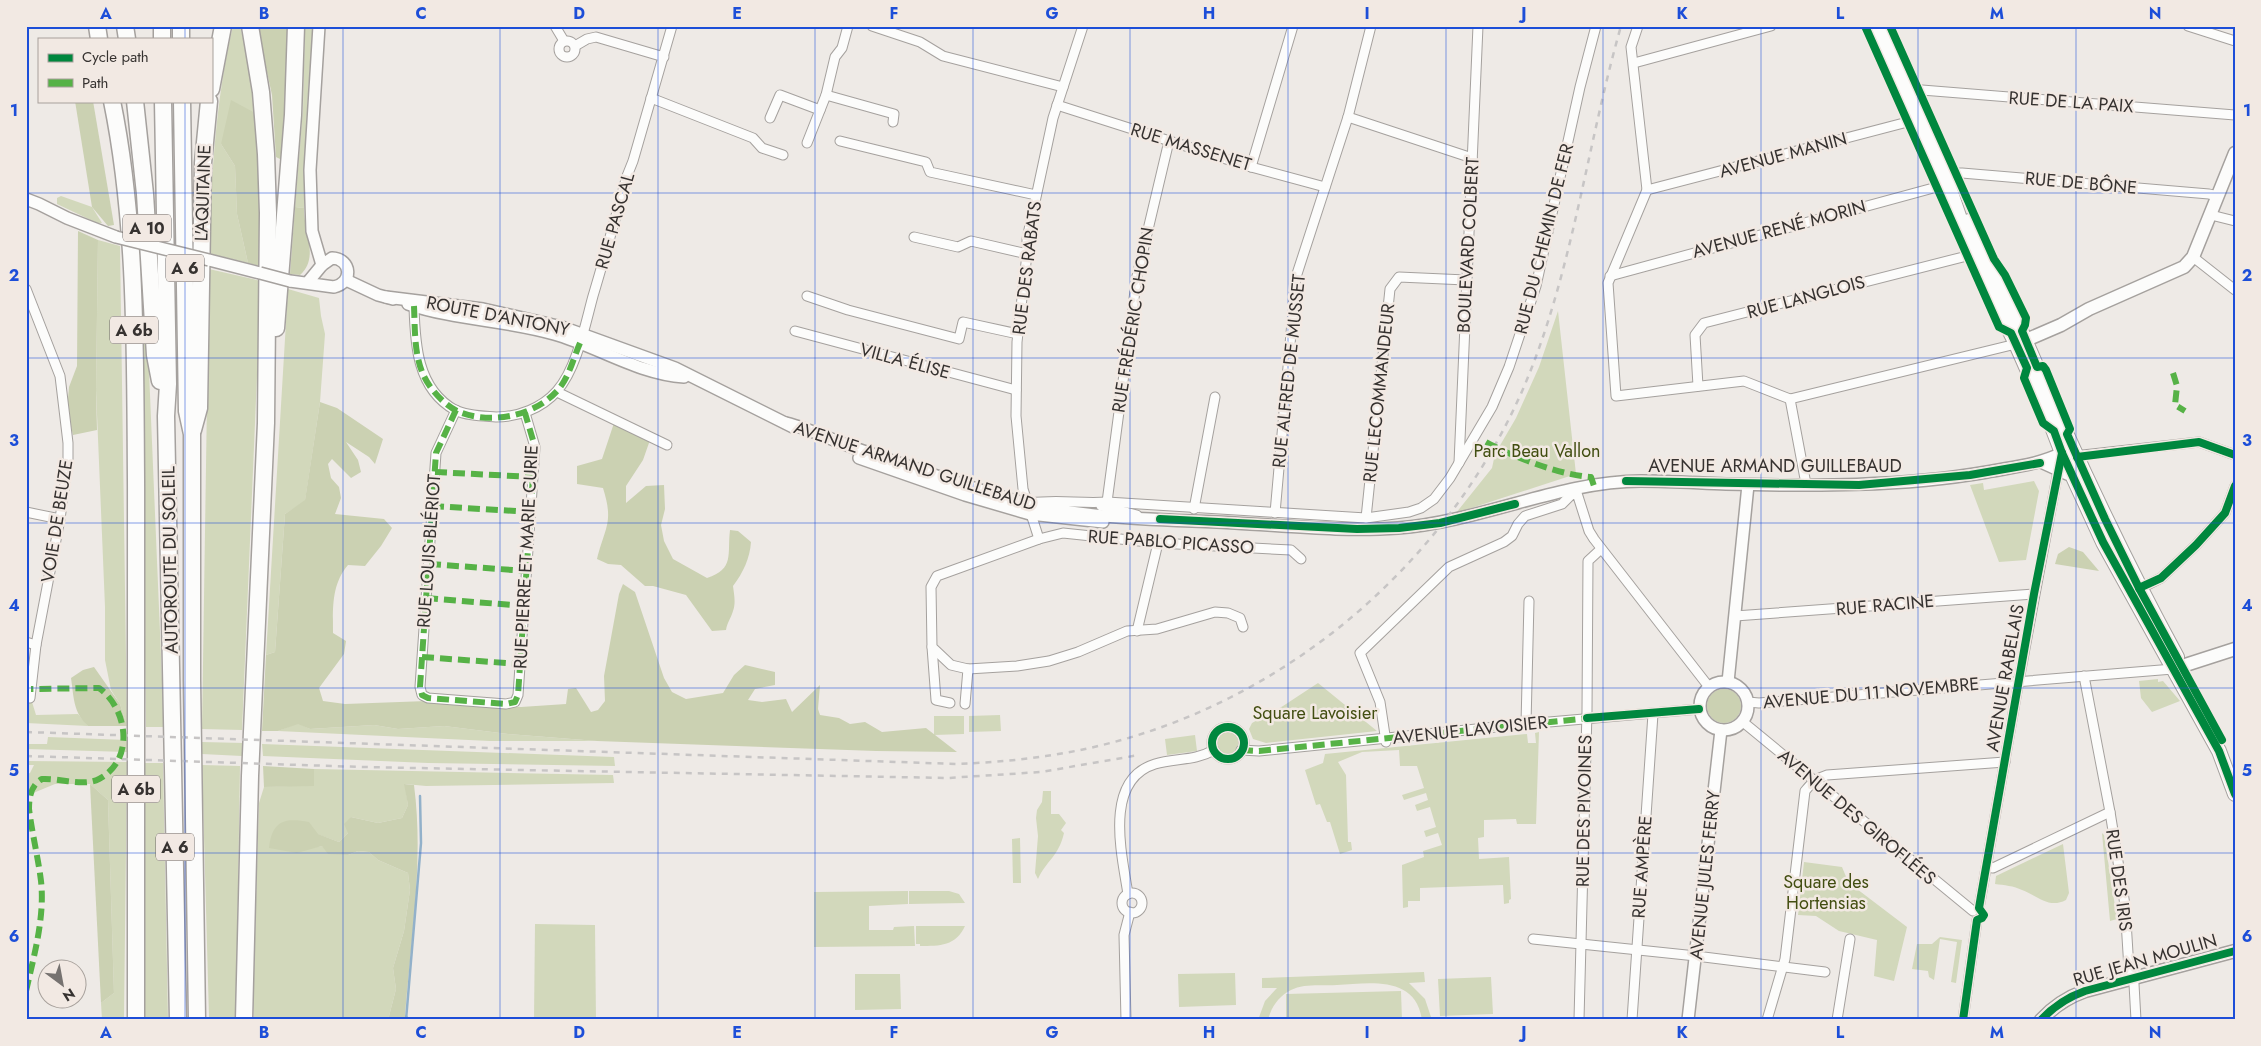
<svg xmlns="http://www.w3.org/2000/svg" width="2261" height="1046" viewBox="0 0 2261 1046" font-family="Jost,sans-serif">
  <rect width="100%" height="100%" fill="#eeeae6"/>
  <g fill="#d2d8bb">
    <path d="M233 26H240L252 76 257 114 221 144 235 166 237 214 248 263 208 253C212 177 215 101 233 26Z"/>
    <path d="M305 26H313L307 107 304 208 295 207 303 109Z"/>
    <path d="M61 196 92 207 102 223H97L57 204V198Z"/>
    <path d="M98 240 120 246 127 726 120 704 111 690 105 660V607L96 390Z"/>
    <path d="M139 251 144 252 164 727H146Z"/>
    <path d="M209 269 261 281 242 730 202 729Z"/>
    <path d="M288 289 319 298 321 316 325 334 320 402 305 501 285 514 275 652 266 655Z"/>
    <path d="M1558 311 1576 474 1456 513 1492 468 1495 454 1516 418 1539 367Z"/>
    <path d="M2034 481 2039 491 2026 560 1999 562 1970 485 1983 483 1984 490Z"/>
    <path d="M2158 679V682L2163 681 2180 701 2152 712 2141 698 2139 681Z"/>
    <path d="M1318 683 1377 731 1266 743 1253 739 1249 729 1252 723 1283 706Z"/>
    <path d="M26 701 32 702 36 715 78 714 88 726 26 723Z"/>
    <path d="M1000 715 1001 731 969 732V716Z"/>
    <path d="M934 716H964V734L934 735Z"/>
    <path d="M298 723 310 729 374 725 398 729 444 726 508 734 597 741H490L278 731Z"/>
    <circle cx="1228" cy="743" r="11"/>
    <path d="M1539 732 1536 824H1517L1516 819 1484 820V837L1478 838 1479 859 1509 857 1511 899 1509 900V903L1504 904 1503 885 1420 888V901H1408V907L1403 908 1402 865 1424 857 1423 851 1442 845 1438 833 1426 837 1424 831 1436 827 1430 807 1417 811 1415 805 1428 800 1426 793 1404 800 1402 795 1424 788 1417 766H1400L1399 750 1362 752 1338 762 1346 775 1348 842H1351L1352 850 1340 854 1330 822H1327L1320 804 1316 805 1305 770 1323 763 1325 754 1527 734 1528 743H1536L1535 733Z"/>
    <path d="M1195 735 1197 751 1167 755 1165 739Z"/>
    <path d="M48 737 127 740V752L26 749V744H47Z"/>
    <path d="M202 742 244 743 242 756 202 754Z"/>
    <path d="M262 744 614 757 615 766 428 763 263 756Z"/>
    <path d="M26 761 127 762 124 1017 102 1020 101 1003 114 993 108 800 90 784H55L26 796V774L30 773 34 765H26Z"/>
    <path d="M145 763H163L168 1020H145Z"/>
    <path d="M202 765 240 766 236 1020H210L209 1017Z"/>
    <path d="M314 769 613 775 614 783 426 786 405 784 408 805 402 818 378 823 351 817 348 833 339 842 317 834 311 848 322 846 348 855 358 851 369 852 378 860 408 873 410 890 404 931 393 968 396 989 388 1020H254L253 998 259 803 264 787 313 785Z"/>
    <path d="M1043 791H1051V814H1059L1066 823 1061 830 1064 833C1059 856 1046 861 1038 879L1035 873 1038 836 1036 818 1037 810 1042 802Z"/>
    <path d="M2102 833 2104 835 2117 919 2110 921Z"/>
    <path d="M1020 838 1021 883H1013L1012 839Z"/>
    <path d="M2063 844 2069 893 2066 900C2049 909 2038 896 2022 890 2014 886 2004 885 1995 884L1996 876Z"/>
    <path d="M1804 862 1842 867 1847 879 1853 886 1907 927 1894 981 1874 976 1877 940 1839 931 1816 916 1798 915Z"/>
    <path d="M908 891V904L869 906V930H893L894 927 914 926 915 946 814 947V892Z"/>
    <path d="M909 891H949L959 894 965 903 909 904Z"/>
    <path d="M535 924 595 925 596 1020H534Z"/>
    <path d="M916 926H965C956 946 940 946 920 946V944H916Z"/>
    <path d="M1940 937 1962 940 1956 983 1951 982 1957 942 1940 939 1934 980 1929 977 1928 971 1912 969 1917 944H1932Z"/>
    <path d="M1424 972 1425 982 1409 983 1425 999 1432 1020H1422C1416 975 1369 983 1337 985 1322 986 1304 983 1291 990 1279 996 1271 1007 1268 1020H1258L1265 1001 1277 988H1262V978Z"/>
    <path d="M1235 973 1236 1005 1179 1007 1178 974Z"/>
    <path d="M855 974H900L901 1009 855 1010Z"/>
    <path d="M1491 977 1493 1014 1440 1016 1438 979Z"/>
    <path d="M1401 991 1402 1020H1286V994Z"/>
  </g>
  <g fill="#cbd1b2">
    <path d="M257 26H288L282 160 276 157 272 95Z"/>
    <path d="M231 100 257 114 261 168 260 266 248 263 237 214 235 166 221 144Z"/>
    <path d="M75 101H93L114 225 108 226 92 207Z"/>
    <path d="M295 207 304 208C303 229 320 258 300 275L290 274Z"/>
    <path d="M78 231 98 240 96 390 97 430 73 435 67 410 69 387 77 366Z"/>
    <path d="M320 402 337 408 383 439 375 464 369 457 346 442 358 460 361 472 351 478 332 459 328 464 331 478 339 487 341 498 335 514 384 519 392 528 381 546 365 566 348 565C331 585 333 609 333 633L346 641 344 654 319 688 323 701 345 704 427 701 521 707 566 704 568 689 576 688 591 712 598 710 605 701 604 676 619 594 623 584 635 592 664 678 672 692 686 699 723 693 734 675 745 665 775 672V685L755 689 748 700 762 702 786 699 792 712 820 685 818 709 820 715 839 718 850 724 865 722 882 732 926 728 957 752 876 751 597 741 508 734 444 726 398 729 374 725 310 729 298 724 278 731H262L266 655 275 652 285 514 305 500Z"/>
    <path d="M614 423 650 440 643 460 626 486V503L646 486 664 485 665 509 661 525 664 541 673 559 707 578C735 569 727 554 730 530L738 531 751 542C750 558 743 573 733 586 734 594 736 603 733 611 731 618 727 623 726 630L712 631 686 595 653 586H645L621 565 608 564 597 559C605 527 614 523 603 488L577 484V466L602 459Z"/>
    <path d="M2069 547 2083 552 2099 571 2055 564 2058 554Z"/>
    <path d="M94 667 120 704 127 726H88C73 712 74 698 71 678L83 670Z"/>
    <circle cx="1724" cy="706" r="17"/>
    <path d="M263 766 314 769V786L264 787Z"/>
    <path d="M90 784 108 800 114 993 101 1003Z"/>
    <path d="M404 784 414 785C424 861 411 939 405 1015L408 1016V1020H388L396 989 393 968 404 931 410 890 408 873 378 860 369 852 358 851 348 855 328 854 322 846 297 853 269 848C272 821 284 817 309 822L318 834 339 842 348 833 344 824 351 817 378 823 402 818 408 805Z"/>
  </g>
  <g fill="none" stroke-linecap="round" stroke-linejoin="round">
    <path stroke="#92b1ca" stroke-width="2.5" d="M406 1020 421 843 420 796"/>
    <g stroke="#a5a19e" stroke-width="11">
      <g id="minor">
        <path d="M555 26 564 41"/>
        <path d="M872 26 920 42 943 56 1063 87"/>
        <path d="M1638 26 1631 47 1647 190 1608 283 1616 396 1744 381 1790 399"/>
        <path d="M2188 26 2235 41"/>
        <circle cx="567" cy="49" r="8"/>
        <path d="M575 46 587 39 596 37 664 57"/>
        <path d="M1634 63 1771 26"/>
        <path d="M1908 93 1922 90 2235 115"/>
        <path d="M826 95 894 114 893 122"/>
        <path d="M651 98 753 138 762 148 783 155"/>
        <path d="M1057 105 1251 167 1325 187"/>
        <path d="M1348 117 1472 158"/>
        <path d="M770 118 780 95 820 110"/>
        <path d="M840 141 926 162 930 172 1036 195"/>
        <path d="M807 143 826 95 835 57 842 48 848 26"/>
        <path d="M1251 167 1293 26"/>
        <path d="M1943 173H1962L2209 194 2218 196"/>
        <path d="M1647 190 1919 119"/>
        <path d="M2211 215 2235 221"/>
        <path d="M914 237 958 247 971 241 1027 254"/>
        <path d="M2193 257 2235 290"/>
        <path d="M1610 276 1948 184"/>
        <path d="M26 289 60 376 68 443V461L60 519 36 645 30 698"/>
        <path d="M807 296 848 310 959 339 963 322 1018 334"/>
        <path d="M414 306C415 344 417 389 455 410 467 416 483 416 496 417 519 417 542 408 557 391 577 368 585 325 593 296 605 256 616 216 627 176L633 161 672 26"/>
        <path d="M795 331 1016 390"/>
        <path d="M1698 386 1695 335 1704 323 1967 256 1973 257"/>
        <path d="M557 392 667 445"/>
        <path d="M456 410 436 453 420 687 422 695 428 698 506 704 515 702 518 695 535 447 525 413"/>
        <path d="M2074 456 2199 442 2235 455"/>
        <path d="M1459 463 1478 26"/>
        <path d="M1806 484 1790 399 2016 344"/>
        <path d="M1107 502 1137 276 1169 141"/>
        <path d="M1031 503C1057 499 1081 504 1107 502L1366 518 1409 512 1421 508 1434 499 1450 478 1492 407 1509 367 1536 286 1580 87 1596 26"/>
        <path d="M1101 506 1137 515"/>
        <path d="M1194 509 1215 397"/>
        <path d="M26 512 60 519"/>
        <path d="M1275 513 1296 277 1348 117 1371 26"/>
        <path d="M1366 518 1390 289 1399 277 1466 280"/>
        <path d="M1039 539 1023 489 1016 416 1017 342 1027 254V239L1053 118 1083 26"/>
        <path d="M2137 590 2161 578 2196 545 2225 513 2235 486"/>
        <path d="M1735 616 2034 594"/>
        <path d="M1243 627 1240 618 1228 613 1215 612 1157 629 1127 631 1078 652 1049 661 1017 666 968 669 951 665 932 647 931 587 937 576 1039 539 1063 533 1158 543 1291 550 1301 559"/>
        <path d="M1137 631 1158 543"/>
        <path d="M26 642 36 645"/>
        <path d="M932 647 936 700 950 703"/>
        <path d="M2084 676 2110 812 2125 905 2129 969 2134 984 2136 1020"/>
        <path d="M1748 702 1759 703 2173 669"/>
        <path d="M965 704 968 669"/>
        <path d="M1743 722 1973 911"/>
        <path d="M1526 724 1529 601"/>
        <circle cx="1228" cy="743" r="16"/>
        <path d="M1386 742 1380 702 1360 653 1449 567 1504 542 1512 536 1518 524 1525 516 1562 504 1576 490 1589 531 1594 539 1709 687"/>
        <path d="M1241 750 1259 751 1526 724 1699 709"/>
        <path d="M1987 867 1993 868 2110 812"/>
        <circle cx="1132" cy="903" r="10"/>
        <path d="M1128 894C1122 855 1103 780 1155 764 1175 758 1195 761 1214 750"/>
        <path d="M1979 908 2017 691 2059 466"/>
        <path d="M1533 939 1696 956 1825 972"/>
        <path d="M1126 1020 1124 935 1130 912"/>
        <path d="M1579 1020 1587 711 1588 561 1601 549"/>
        <path d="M1632 1020 1653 714"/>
        <path d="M1767 1020 1785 959 1805 791C1811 783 1817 778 1827 775L2005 762"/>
        <path d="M1837 1020 1850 939"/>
        <path d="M1963 1020 1977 920"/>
      </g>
    </g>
    <g stroke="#a5a19e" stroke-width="14">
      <g id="tertiary">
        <path d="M319 26 310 170 312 231 322 265"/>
        <path d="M26 199 39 204 67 218 116 237"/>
        <path d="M209 260 260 273"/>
        <path d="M346 280 378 295 393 299"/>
        <path d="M290 281 334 287C353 283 352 259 332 258L322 265 308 282"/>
        <path d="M386 297 483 309 562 327 675 368 793 427"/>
        <path d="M408 304C455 320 506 320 554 334 597 346 638 374 684 377"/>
        <path d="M786 423C811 429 836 442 860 450 909 467 959 484 1009 499 1081 520 1160 519 1235 523 1289 526 1345 532 1398 528 1480 522 1560 481 1641 481 1670 481 1698 483 1726 484 1813 486 1901 487 1987 472 2013 467 2038 465 2062 453"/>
        <path d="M859 458 965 495 1030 514 1103 522"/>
        <path d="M2043 463 2067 474 2077 469"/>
        <circle cx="1724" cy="706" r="24"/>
        <path d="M1728 682 1748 485"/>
        <path d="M1688 1020 1721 730"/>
      </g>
    </g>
    <g stroke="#a5a19e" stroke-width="15">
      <g id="secondary">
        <path d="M2017 344 2061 325 2089 309 2184 267 2193 257 2235 153"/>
        <path d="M2173 669 2235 649"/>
        <path d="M2041 1020C2054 1006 2068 997 2085 991L2235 951"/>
      </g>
    </g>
    <g stroke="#a5a19e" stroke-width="16">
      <g id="primary">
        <path d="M1878 26 1948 184 1973 257 2016 344 2049 419 2062 453 2103 542 2219 751 2235 794"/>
        <path d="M1969 221 1989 264 2004 290C2056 415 2112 538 2177 657"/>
      </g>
    </g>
    <g stroke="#a5a19e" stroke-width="19">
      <g id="motorway">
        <path d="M97 26 99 39"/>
        <path d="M125 26 127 39"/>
        <path d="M162 26V39"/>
        <path d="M181 26V39"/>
        <path d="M211 89 223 26"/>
        <path d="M112 101C137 223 135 355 136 479 137 659 135 839 136 1020"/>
        <path d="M135 101 145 194 155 355 160 381"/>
        <path d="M163 101 168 384 166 416 178 1020"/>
        <path d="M182 101 187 411 192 434V680L197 1020"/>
        <path d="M276 328 293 115 296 26"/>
        <path d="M193 430 199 408 203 163 209 101"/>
        <path d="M244 1020 250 776 266 423 268 213 266 154 261 92 250 26"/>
      </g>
    </g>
    <use href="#minor" stroke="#fcfcfb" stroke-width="9"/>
    <use href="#tertiary" stroke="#fcfcfb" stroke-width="11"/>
    <use href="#secondary" stroke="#fcfcfb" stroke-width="12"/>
    <use href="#primary" stroke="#fcfcfb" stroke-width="14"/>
    <use href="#motorway" stroke="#fcfcfb" stroke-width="16"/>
    <g stroke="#c7c5c5" stroke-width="2.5" stroke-dasharray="6 6" stroke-linecap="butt">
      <path d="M26 732 956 764C1010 762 1062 756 1114 742 1302 692 1462 548 1532 367 1574 259 1589 138 1621 26"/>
      <path d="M26 756 362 767 948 778 1041 772 1139 755"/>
    </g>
    <g stroke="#a5a19e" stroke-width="14" stroke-linecap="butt">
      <g id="tertiary-bridge">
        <path d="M116 237 209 260"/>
        <path d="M260 273 290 281"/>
      </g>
    </g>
    <use href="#tertiary-bridge" stroke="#fcfcfb" stroke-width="11"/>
    <g stroke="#56b246" stroke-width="6" stroke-dasharray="12 6" stroke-linecap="butt">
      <path d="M414 306C415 328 414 354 423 374 429 388 443 404 457 411 489 425 533 417 557 391 569 378 573 359 580 343"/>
      <path d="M2173 373 2177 386 2175 405 2185 411"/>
      <path d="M456 410 436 453 420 687 422 695 428 698 506 704 515 702 518 695 535 447 525 413"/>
      <path d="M1486 442C1513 457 1560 475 1591 477L1594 486"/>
      <path d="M435 472 533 477"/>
      <path d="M432 506 531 512"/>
      <path d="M429 564 527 571"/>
      <path d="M426 598 524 606"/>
      <path d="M422 657 520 664"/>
      <path d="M1241 750 1259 751 1590 718"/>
      <path d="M26 991C34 956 45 917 41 881 38 857 32 833 29 809 29 797 31 785 42 779 59 778 83 787 99 779 135 760 128 709 99 688L31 689"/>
    </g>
    <g stroke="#f2e9e3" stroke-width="11">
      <g id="cycleway">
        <path d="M1865 26 1999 327 2011 333 2027 368 2024 378 2043 423 2054 431 2062 453 2103 542 2219 751 2235 794"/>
        <path d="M1890 26 1994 259 2005 275 2026 318 2025 325 2022 331 2037 367 2043 366 2046 370 2070 429 2067 434 2105 519 2139 588 2222 740"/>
        <path d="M2077 457 2199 442 2235 455"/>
        <path d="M1626 481 1859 485 1970 475 2040 463"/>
        <path d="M1160 519 1357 529 1399 528 1440 523 1515 504"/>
        <path d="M2139 588 2161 578 2196 545 2225 513 2235 486"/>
        <path d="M1587 718 1699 709"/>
        <circle cx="1228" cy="743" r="16"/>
        <path d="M1963 1020 1977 920 1982 918 1984 915 1979 908 1981 896 2034 594 2062 453"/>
        <path d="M2041 1020C2054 1006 2068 997 2085 991L2235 951"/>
      </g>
    </g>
    <use href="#cycleway" stroke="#00873e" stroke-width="8"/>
  </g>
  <path fill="none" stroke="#1d4ed8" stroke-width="1" stroke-opacity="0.55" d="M185 26V39M343 26V1020M500 26V1020M658 26V1020M815 26V1020M973 26V1020M1130 26V1020M1288 26V1020M1446 26V1020M1603 26V1020M1761 26V1020M1918 26V1020M2076 26V1020M185 101V1020M26 193H2235M26 358H2235M26 523H2235M26 688H2235M26 853H2235"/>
  <g text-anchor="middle" stroke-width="5" stroke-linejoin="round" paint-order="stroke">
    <g fill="#f2e9e3" stroke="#6e6966" stroke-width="1">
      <rect x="123" y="214.5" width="48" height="27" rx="4"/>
      <rect x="166" y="254.5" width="38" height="27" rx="4"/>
      <rect x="110" y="316.5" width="48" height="27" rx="4"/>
      <rect x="112" y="775.5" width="48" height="27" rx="4"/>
      <rect x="156" y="833.5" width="38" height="27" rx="4"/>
    </g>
    <g font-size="16" font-weight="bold" fill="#363230">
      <text x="147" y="234">A 10</text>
      <text x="185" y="274">A 6</text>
      <text x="134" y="336">A 6b</text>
      <text x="136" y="795">A 6b</text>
      <text x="175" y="853">A 6</text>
    </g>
    <g font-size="18" fill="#363230" stroke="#f2e9e3">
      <text transform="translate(2071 102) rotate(4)" y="6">RUE DE LA PAIX</text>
      <text transform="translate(1191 147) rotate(17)" y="6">RUE MASSENET</text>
      <text transform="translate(1783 155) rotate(-15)" y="6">AVENUE MANIN</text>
      <text transform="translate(2081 183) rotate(5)" y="6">RUE DE BÔNE</text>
      <text transform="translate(203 193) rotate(-88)" y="6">L'AQUITAINE</text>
      <text transform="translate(615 221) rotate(-74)" y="6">RUE PASCAL</text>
      <text transform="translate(1779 229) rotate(-15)" y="6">AVENUE RENÉ MORIN</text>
      <text transform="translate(1544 239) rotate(-76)" y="6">RUE DU CHEMIN DE FER</text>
      <text transform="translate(1468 245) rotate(-87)" y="6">BOULEVARD COLBERT</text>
      <text transform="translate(1027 268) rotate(-83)" y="6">RUE DES RABATS</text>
      <text transform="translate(1806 297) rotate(-15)" y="6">RUE LANGLOIS</text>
      <text transform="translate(498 316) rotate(11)" y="6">ROUTE D'ANTONY</text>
      <text transform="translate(1133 320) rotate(-81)" y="6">RUE FRÉDÉRIC CHOPIN</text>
      <text transform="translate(905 361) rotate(15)" y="6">VILLA ÉLISE</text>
      <text transform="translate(1289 371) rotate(-84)" y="6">RUE ALFRED DE MUSSET</text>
      <text transform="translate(1379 393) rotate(-84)" y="6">RUE LECOMMANDEUR</text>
      <text transform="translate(915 466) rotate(18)" y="6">AVENUE ARMAND GUILLEBAUD</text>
      <text x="1775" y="472">AVENUE ARMAND GUILLEBAUD</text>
      <text transform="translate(57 521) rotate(-81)" y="6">VOIE DE BEUZE</text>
      <text transform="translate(1171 542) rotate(4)" y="6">RUE PABLO PICASSO</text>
      <text transform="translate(429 551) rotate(-86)" y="6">RUE LOUIS BLÉRIOT</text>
      <text transform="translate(526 557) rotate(-87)" y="6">RUE PIERRE ET MARIE CURIE</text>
      <text transform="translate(170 560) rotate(-91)" y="6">AUTOROUTE DU SOLEIL</text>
      <text transform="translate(1885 605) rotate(-5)" y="6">RUE RACINE</text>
      <text transform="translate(2005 678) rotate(-80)" y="6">AVENUE RABELAIS</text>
      <text transform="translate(1871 693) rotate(-5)" y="6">AVENUE DU 11 NOVEMBRE</text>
      <text transform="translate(1470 730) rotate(-6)" y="6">AVENUE LAVOISIER</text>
      <text transform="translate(1584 811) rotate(-89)" y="6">RUE DES PIVOINES</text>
      <text transform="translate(1857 817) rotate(40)" y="6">AVENUE DES GIROFLÉES</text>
      <text transform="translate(1642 867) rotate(-86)" y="6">RUE AMPÈRE</text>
      <text transform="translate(1705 875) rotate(-84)" y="6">AVENUE JULES FERRY</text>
      <text transform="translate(2119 880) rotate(82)" y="6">RUE DES IRIS</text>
      <text transform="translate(2145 960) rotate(-16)" y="6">RUE JEAN MOULIN</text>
    </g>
    <g font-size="18" fill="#424e11" stroke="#f2e9e3">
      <text x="1537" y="457">Parc Beau Vallon</text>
      <text x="1315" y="719">Square Lavoisier</text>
      <text x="1826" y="888">Square des<tspan x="1826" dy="21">Hortensias</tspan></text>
    </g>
  </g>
  <rect width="2261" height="1046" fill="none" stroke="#f2e9e3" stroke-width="55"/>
  <rect x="38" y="38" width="175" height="65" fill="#f2e9e3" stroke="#a7a09b"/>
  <rect x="48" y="54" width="25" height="8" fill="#00873e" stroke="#a7a09b"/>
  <text x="82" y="62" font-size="15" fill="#363230">Cycle path</text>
  <rect x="48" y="79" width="25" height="8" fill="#56b246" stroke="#a7a09b"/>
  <text x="82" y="88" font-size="15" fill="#363230">Path</text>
  <g transform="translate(62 984) rotate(148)"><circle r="24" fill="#f2e9e3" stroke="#a7a09b"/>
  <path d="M0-4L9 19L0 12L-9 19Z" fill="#767270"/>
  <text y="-8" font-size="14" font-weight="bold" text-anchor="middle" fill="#363230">N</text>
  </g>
  <rect x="28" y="28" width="2206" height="990" fill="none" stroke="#1d4ed8" stroke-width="2"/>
  <g font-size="16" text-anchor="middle" font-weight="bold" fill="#1d4ed8">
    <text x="106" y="19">A</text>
    <text x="264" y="19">B</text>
    <text x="421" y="19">C</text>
    <text x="579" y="19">D</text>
    <text x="737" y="19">E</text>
    <text x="894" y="19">F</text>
    <text x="1052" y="19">G</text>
    <text x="1209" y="19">H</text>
    <text x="1367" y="19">I</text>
    <text x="1524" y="19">J</text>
    <text x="1682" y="19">K</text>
    <text x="1840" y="19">L</text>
    <text x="1997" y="19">M</text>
    <text x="2155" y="19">N</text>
    <text x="14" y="116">1</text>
    <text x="2247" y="116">1</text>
    <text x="14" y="281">2</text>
    <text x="2247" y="281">2</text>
    <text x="14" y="446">3</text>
    <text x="2247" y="446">3</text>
    <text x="14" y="611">4</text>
    <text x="2247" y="611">4</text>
    <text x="14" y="776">5</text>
    <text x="2247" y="776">5</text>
    <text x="14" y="942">6</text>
    <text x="2247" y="942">6</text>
    <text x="106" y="1038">A</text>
    <text x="264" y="1038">B</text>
    <text x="421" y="1038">C</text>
    <text x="579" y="1038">D</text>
    <text x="737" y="1038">E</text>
    <text x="894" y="1038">F</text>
    <text x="1052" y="1038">G</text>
    <text x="1209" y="1038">H</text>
    <text x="1367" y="1038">I</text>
    <text x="1524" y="1038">J</text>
    <text x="1682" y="1038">K</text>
    <text x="1840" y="1038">L</text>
    <text x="1997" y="1038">M</text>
    <text x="2155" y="1038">N</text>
  </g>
</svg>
